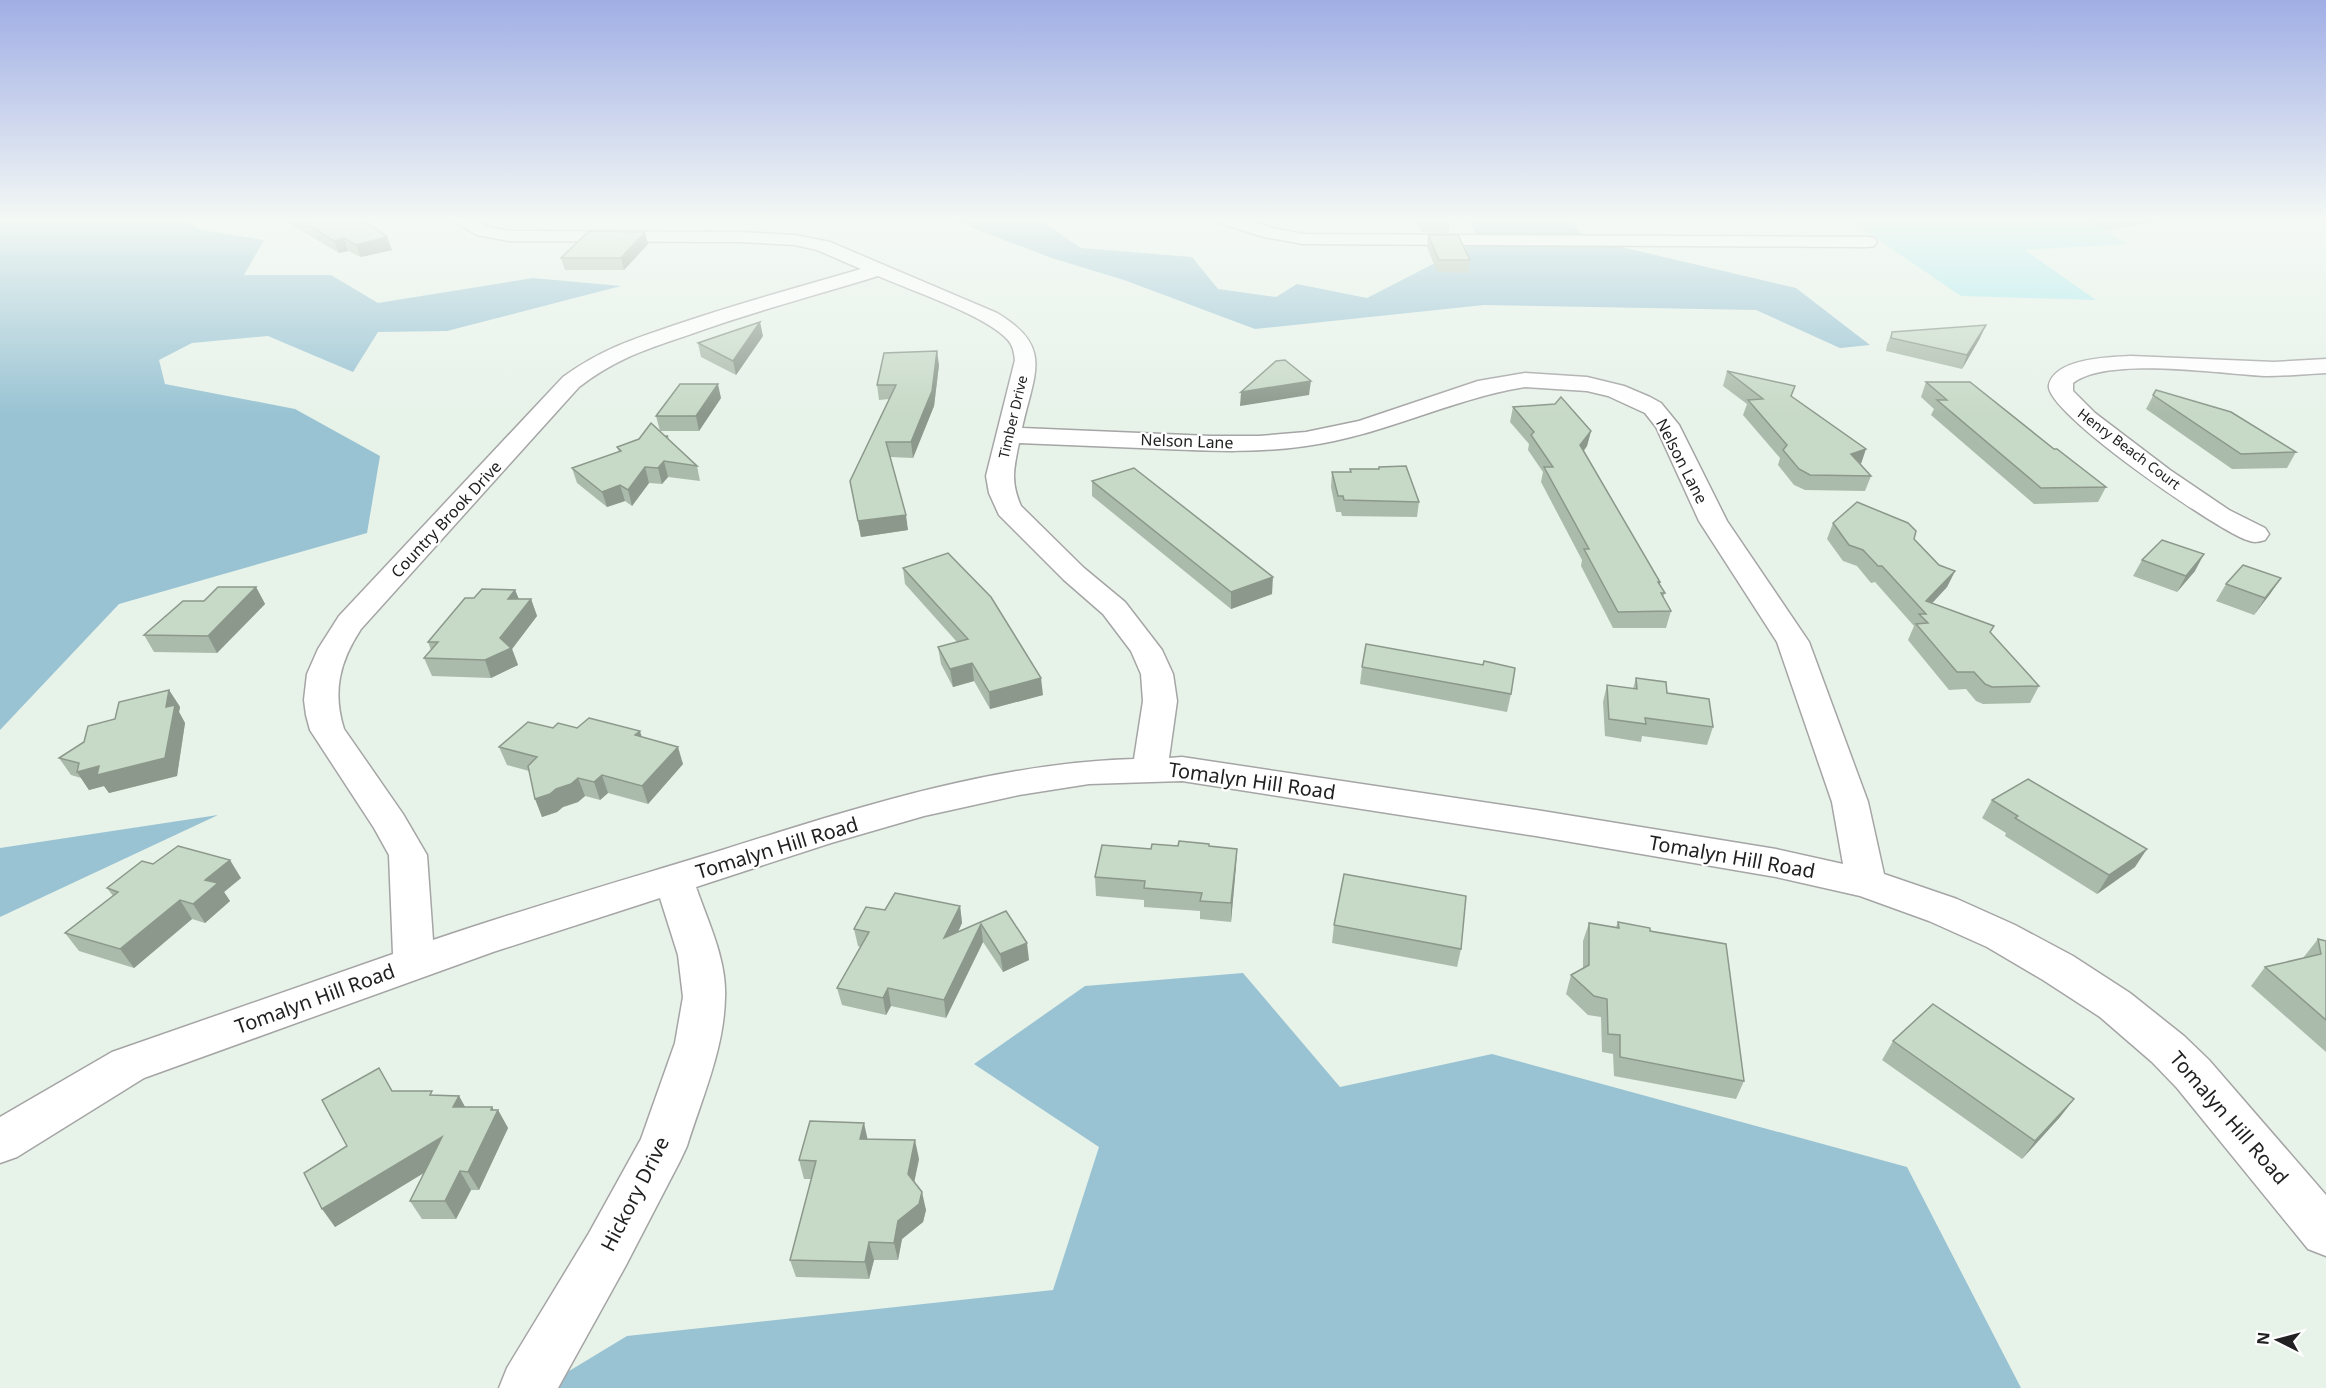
<svg xmlns="http://www.w3.org/2000/svg" width="2326" height="1388" viewBox="0 0 2326 1388" font-family="'Noto Sans',sans-serif">
  <rect width="100%" height="100%" fill="#e7f2e9"/>
  <path fill="#abe9ee" d="M1848 219H2087L2127 244 2025 250 2096 300 1961 296Z"/>
  <g fill="#99c3d3">
    <path d="M0 219H184L201 230 264 240 244 275H331L378 303 533 278 621 286 447 331 378 332 353 372 268 336 192 343 159 360 165 384 295 409 380 456 367 533 119 604 0 730Z"/>
    <path d="M949 219H1039L1081 248 1192 257 1218 289 1276 297 1297 284 1367 298 1480 240 1466 219H1568L1587 239 1796 288 1870 345 1840 348 1756 310 1484 305 1255 329 1124 280 1052 258Z"/>
    <path d="M2087 219H2170L2106 231Z"/>
    <path d="M218 815 0 917V848Z"/>
    <path d="M1243 973 1340 1087 1492 1054 1907 1167 2021 1388H541L627 1336 1053 1290 1099 1147 974 1064 1085 986Z"/>
  </g>
  <g fill="none" stroke-linecap="round" stroke-linejoin="round">
    <g stroke="#a5a5a5" stroke-width="3">
      <g id="minor">
        <path d="M450 219H473L488 227 509 231 740 232 795 235 830 242 997 313C1054 347 1034 373 1022 428L1210 436H1259L1306 432 1359 421 1478 381 1525 373 1587 377 1624 386 1650 397 1661 403 1679 425 1727 521 1809 642 1868 802 1884 874 1957 899 2015 925 2073 956 2130 993 2184 1036 2209 1060 2326 1195V1256L2308 1249 2177 1088 2152 1062 2100 1017 2043 980 1987 947 1929 921 1860 896 1776 877 1536 836 1182 781 1089 784 1019 795 924 816 831 843 696 887C708 922 727 960 725 998 724 1049 702 1098 687 1146L680 1161 625 1267 558 1388H499L507 1368 589 1233 641 1139 675 1043 683 997 678 955 660 898 493 952 144 1078 17 1157 0 1163V1117L112 1052 393 954 389 855 374 828 310 730 306 715 304 700 307 674 318 649 339 616 563 377C602 349 631 340 675 325 736 304 799 287 861 269L817 250 795 245 740 242 509 241 477 235ZM878 276C910 290 985 315 1007 339 1013 345 1014 352 1015 360L986 476 989 493 999 515 1064 580 1103 614 1131 651 1141 674 1143 701 1134 759C992 763 853 809 719 851 624 880 527 908 433 940L427 855 403 814 344 729C332 691 340 661 361 629L579 387C618 357 648 349 694 333 755 311 817 295 878 276ZM1525 387 1587 391 1608 396 1645 413 1656 427 1699 521 1777 642 1832 802 1843 864 1776 849 1536 810 1182 757 1169 758 1177 701 1173 674 1162 650 1125 602 1084 568 1021 506C1010 481 1014 468 1019 443 1068 445 1116 447 1165 449 1212 451 1259 453 1306 446 1382 436 1450 399 1525 387Z"/>
        <path d="M1216 219H1244L1273 228 1303 234 1868 237 1874 238 1877 242 1874 246 1868 247 1303 244 1264 237 1219 223Z"/>
        <path d="M2131 356 2274 362 2326 359V373C2306 374 2286 376 2266 376 2220 374 2108 356 2073 383V391L2095 413 2170 470 2229 510 2265 528 2269 534 2265 540C2258 542 2254 543 2247 540 2218 531 2043 411 2049 385 2055 358 2110 357 2131 356Z"/>
      </g>
    </g>
    <use href="#minor" fill="#fff" fill-rule="evenodd"/>
  </g>
  <g fill="#abbbab">
    <path d="M282 219H362L392 250 361 257 348 251 339 253Z"/>
    <path d="M1416 219H1451L1449 233 1421 232Z"/>
    <path d="M1428 235 1470 260 1468 273 1437 272 1427 247Z"/>
    <path d="M648 244 624 270H565L561 258Z"/>
    <path d="M1892 332 1980 338 1962 369 1886 351 1887 345Z"/>
    <path d="M763 336 736 375 701 357 698 343Z"/>
    <path d="M939 365 934 406 913 458 890 457 908 530 861 537 850 481 889 399 879 400 877 385Z"/>
    <path d="M1727 371 1792 397 1871 476 1865 491 1805 490 1794 485 1778 465 1780 458 1743 415 1747 404 1723 386Z"/>
    <path d="M1926 382 2054 449 2106 487 2098 502 2034 504 1931 415 1934 409 1921 397Z"/>
    <path d="M2156 390 2296 452 2287 468 2232 469 2146 409Z"/>
    <path d="M721 398 699 431H660L656 416Z"/>
    <path d="M1513 407 1591 431 1587 446 1584 451 1660 582V585L1665 593 1663 597 1671 611 1666 628H1613L1581 566 1582 560 1541 482 1543 472 1528 450 1529 444 1510 422Z"/>
    <path d="M668 436 669 440 697 466 700 481 668 477 662 484 649 483 632 506 625 501 607 507 577 483 572 468 619 452 617 447Z"/>
    <path d="M1379 467 1419 502 1417 517 1342 516 1341 512H1336L1331 487 1332 472H1350V469H1378Z"/>
    <path d="M1092 481 1272 594 1231 609 1092 496Z"/>
    <path d="M1833 523 1914 539 1939 565 1955 571 1947 587 1932 603 1991 633 2039 686 2030 703 1983 704 1976 701 1966 689 1949 690 1908 640 1914 626 1875 582 1871 583 1857 566 1843 561 1827 539Z"/>
    <path d="M2142 560 2195 571 2177 592 2133 576Z"/>
    <path d="M903 568 1043 695 990 709 974 681 953 687 941 664 938 647 957 642 905 584Z"/>
    <path d="M2281 578 2270 594 2254 615 2216 601 2226 584Z"/>
    <path d="M256 587 265 604 217 653 154 652 144 635 204 601Z"/>
    <path d="M515 590 519 599H531L537 616 512 649 518 665 491 678 432 676 424 658 431 650 428 642 474 598Z"/>
    <path d="M1362 667 1511 694 1507 712 1360 684Z"/>
    <path d="M1636 678 1667 693 1713 727 1707 745 1642 736 1641 742 1605 736 1603 702 1607 685 1633 689Z"/>
    <path d="M169 690 180 707 179 712 185 723 177 776 109 793 104 786 89 790 81 778 71 775 59 758 84 742 115 719Z"/>
    <path d="M553 728H577L642 737 683 764 648 804 608 793 600 800 585 796 578 802 563 807 557 812 542 817 529 771 507 765 499 747Z"/>
    <path d="M1992 800 2135 867 2097 894 2005 836 2006 833 1982 818Z"/>
    <path d="M1178 846H1209L1237 849 1231 922 1200 919V911L1144 907V900L1096 896 1095 877 1151 849Z"/>
    <path d="M153 864 241 878 224 892 230 901 205 923 192 919 134 968 79 951 65 933 113 896 107 888Z"/>
    <path d="M960 906 962 923 958 932 1006 911 1029 960 1003 972 983 942 946 1018 891 1006 886 1015 842 1005 837 988 860 947 858 946 854 929 885 910Z"/>
    <path d="M1618 922 1650 931 1744 1081 1736 1099 1614 1076 1613 1054 1602 1052 1601 1017 1588 1015 1566 994 1571 975 1583 969V941L1589 923 1616 927Z"/>
    <path d="M1334 925 1461 949 1457 967 1332 943Z"/>
    <path d="M2318 939 2326 941V1052L2251 986 2265 967 2303 958Z"/>
    <path d="M1893 1041 2074 1099 2060 1117 2022 1159 1882 1060Z"/>
    <path d="M392 1091 435 1095 459 1096 465 1107 498 1110 508 1128 479 1190H471L456 1219H422L410 1201 424 1173 335 1227 347 1146Z"/>
    <path d="M868 1139 919 1159 914 1182 926 1210 923 1222 902 1239 898 1260H874L869 1279 796 1277 790 1260 812 1179H804L799 1160Z"/>
  </g>
  <g fill="#8b988b">
    <path d="M645 232 648 244 624 270 621 258Z"/>
    <path d="M387 237 392 250 361 257 356 245Z"/>
    <path d="M344 238 348 251 339 253 334 241Z"/>
    <path d="M760 322 763 336 736 375 733 361Z"/>
    <path d="M1986 325 1980 338 1962 369 1967 355Z"/>
    <path d="M937 351 939 365 934 406 913 458 911 442Z"/>
    <path d="M1311 381 1309 395 1240 406 1241 392Z"/>
    <path d="M718 384 721 398 699 431 696 416Z"/>
    <path d="M1591 431 1587 446 1576 460 1580 445Z"/>
    <path d="M1866 449 1861 464 1851 454Z"/>
    <path d="M664 461 668 477 662 484 658 468Z"/>
    <path d="M645 467 649 483 632 506 628 490Z"/>
    <path d="M620 485 625 501 607 507 602 492Z"/>
    <path d="M906 515 908 530 861 537 858 521Z"/>
    <path d="M2204 554 2195 571 2177 592 2186 576Z"/>
    <path d="M1955 571 1947 587 1924 612 1926 601Z"/>
    <path d="M1273 577 1272 594 1231 609V592Z"/>
    <path d="M2281 578 2270 594 2254 615 2265 598Z"/>
    <path d="M256 587 265 604 217 653 208 636Z"/>
    <path d="M515 590 522 607 508 599Z"/>
    <path d="M531 599 537 616 512 649 518 665 491 678 485 660 500 638Z"/>
    <path d="M972 663 974 681 953 687 950 669Z"/>
    <path d="M1041 678 1043 695 990 709 989 692Z"/>
    <path d="M169 690 180 707 179 712 185 723 177 776 109 793 104 786 89 790 77 772 166 707Z"/>
    <path d="M640 731 645 748 635 735Z"/>
    <path d="M678 747 683 764 648 804 642 786Z"/>
    <path d="M602 775 608 793 600 800 594 782Z"/>
    <path d="M578 778 585 796 578 802 563 807 557 812 542 817 535 799Z"/>
    <path d="M1237 849 1236 867 1231 922V903Z"/>
    <path d="M2147 849 2135 867 2097 894 2109 875Z"/>
    <path d="M230 860 241 878 224 892 230 901 205 923 193 904 205 880Z"/>
    <path d="M180 900 192 919 134 968 120 949Z"/>
    <path d="M960 906 962 923 947 955 944 938Z"/>
    <path d="M981 924 983 942 946 1018 944 1000Z"/>
    <path d="M1027 943 1029 960 1003 972 1000 954Z"/>
    <path d="M888 988 891 1006 886 1015 883 998Z"/>
    <path d="M459 1096 469 1114 453 1107Z"/>
    <path d="M2074 1099 2060 1117 2022 1159 2035 1141Z"/>
    <path d="M492 1107 496 1114 498 1110 508 1128 479 1190 468 1172Z"/>
    <path d="M864 1123 868 1141 860 1139Z"/>
    <path d="M442 1137 453 1155 335 1227 322 1209Z"/>
    <path d="M915 1140 919 1159 912 1193 908 1174Z"/>
    <path d="M460 1171 471 1190 456 1219 445 1201Z"/>
    <path d="M922 1192 926 1210 923 1222 902 1239 898 1260 894 1243 898 1221Z"/>
    <path d="M869 1242 874 1260 869 1279 865 1262Z"/>
  </g>
  <g fill="#c7d9c7" stroke="#8b988b" stroke-width="1.5">
    <path d="M298 219H362L387 237 356 245 344 238 334 241Z"/>
    <path d="M1422 219H1451V221L1423 220Z"/>
    <path d="M589 231 645 232 621 258H561Z"/>
    <path d="M1428 235H1458L1470 260H1439Z"/>
    <path d="M760 322 733 361 698 343Z"/>
    <path d="M1986 325 1967 355 1891 338 1892 332Z"/>
    <path d="M937 351 932 391 911 442H886L906 515 858 521 850 481 896 385H877L884 353Z"/>
    <path d="M1285 360 1311 381 1241 392 1276 361Z"/>
    <path d="M1727 371 1795 386 1791 396 1866 449 1851 454 1871 476 1810 475 1799 469 1783 450 1787 445 1748 400 1763 399Z"/>
    <path d="M1926 382H1970L2054 449H2057L2106 487 2041 488 1937 400H1947Z"/>
    <path d="M680 384H718L696 416H656Z"/>
    <path d="M2156 390 2231 412 2296 452 2241 454 2153 395Z"/>
    <path d="M1561 397 1591 431 1580 445 1660 582H1658L1665 593H1661L1671 611 1618 612 1584 549H1589L1544 467H1553L1531 435 1534 432 1513 407 1555 404Z"/>
    <path d="M651 423 665 436H668L666 437 697 466 664 461 658 468 645 467 628 490 620 485 602 492 572 468 621 451 617 447 639 439Z"/>
    <path d="M1406 466 1419 502 1344 500 1343 496H1338L1332 472H1351L1350 469H1379V467Z"/>
    <path d="M1134 468 1273 577 1231 592 1092 481Z"/>
    <path d="M1857 502 1908 523 1916 531 1914 539 1939 565 1955 571 1926 601 1994 626 1990 632 2039 686 1992 687 1985 684 1974 672H1957L1916 624 1928 623 1919 614H1926L1882 566H1878L1863 550 1849 545 1833 523Z"/>
    <path d="M2162 540 2204 554 2186 576 2142 560Z"/>
    <path d="M948 553 991 597 1041 678 989 692 972 663 950 669 938 647 968 639 903 568Z"/>
    <path d="M2243 565 2281 578 2265 598 2226 584Z"/>
    <path d="M218 587H256L208 636 144 635 183 601H204Z"/>
    <path d="M482 589 515 590 508 599H531L500 638 511 648 485 660 424 658 438 642H428L465 598H474Z"/>
    <path d="M1366 644 1483 665 1484 661 1515 668 1511 694 1362 667Z"/>
    <path d="M1636 678 1666 682 1667 693 1709 699 1713 727 1645 718 1646 724 1609 719 1607 685 1637 689Z"/>
    <path d="M169 690 166 707 175 705 165 758 97 775 99 766 77 772 79 763 59 758 84 742 88 726 115 719 119 702Z"/>
    <path d="M589 718 640 731 635 735 678 747 642 786 602 775 594 782 578 778 571 784 556 789 550 794 535 799 528 766 537 757 499 747 528 722 553 728 558 723 577 728Z"/>
    <path d="M2028 779 2147 849 2109 875 2015 818 2018 816 1992 800Z"/>
    <path d="M1179 841 1209 844V846L1237 849 1231 903 1200 901 1202 893 1144 888 1145 881 1095 877 1102 845 1151 849 1152 844 1178 846Z"/>
    <path d="M178 846 230 860 205 880 218 883 193 904 180 900 120 949 65 933 118 892 107 888 142 861 153 864Z"/>
    <path d="M1344 874 1466 896 1461 949 1334 925Z"/>
    <path d="M895 893 960 906 944 938 1006 911 1027 943 1000 954 981 924 944 1000 888 988 883 998 837 988 869 932 854 929 866 907 885 910Z"/>
    <path d="M1618 922 1650 928V931L1726 944 1744 1081 1620 1057V1035L1608 1034 1607 999 1594 996 1571 975 1589 965V923L1619 928Z"/>
    <path d="M2318 939 2326 941V1020L2265 967 2321 954Z"/>
    <path d="M1933 1004 2074 1099 2035 1141 1893 1041Z"/>
    <path d="M379 1068 392 1091H432L430 1095 459 1096 453 1107H492L491 1110H498L468 1172 460 1171 445 1201H410L442 1137 322 1209 304 1173 347 1146 322 1100Z"/>
    <path d="M810 1121 864 1123 860 1139 915 1140 908 1174 922 1192 919 1204 898 1221 894 1243 869 1242 865 1262 790 1260 816 1161 799 1160Z"/>
  </g>
  <linearGradient id="sky" x2="0" y2="1"><stop stop-color="#a0aee5"/><stop offset="0.53" stop-color="#f4f9f5"/><stop offset="1" stop-color="#f4f9f5" stop-opacity="0"/></linearGradient>
  <rect width="2326" height="414" fill="url(#sky)"/>
  <g text-anchor="middle" stroke-width="4.5" stroke-linejoin="round" paint-order="stroke">
    <g font-size="14" fill="#212121" stroke="#fff">
      <text transform="translate(1013 417) rotate(-77)" y="5">Timber Drive</text>
      <text transform="translate(2129 449) rotate(37)" y="5">Henry Beach Court</text>
    </g>
    <g font-size="16" fill="#212121" stroke="#fff">
      <text transform="translate(1187 441) rotate(2)" y="6">Nelson Lane</text>
      <text transform="translate(1682 461) rotate(63)" y="6">Nelson Lane</text>
      <text transform="translate(446 519) rotate(-47)" y="6">Country Brook Drive</text>
    </g>
    <g font-size="20" fill="#212121" stroke="#fff">
      <text transform="translate(1252 781) rotate(8)" y="7">Tomalyn Hill Road</text>
      <text transform="translate(777 848) rotate(-17)" y="7">Tomalyn Hill Road</text>
      <text transform="translate(1732 857) rotate(10)" y="7">Tomalyn Hill Road</text>
      <text transform="translate(315 999) rotate(-20)" y="7">Tomalyn Hill Road</text>
      <text transform="translate(2229 1118) rotate(49)" y="7">Tomalyn Hill Road</text>
      <text transform="translate(635 1194) rotate(-63)" y="7">Hickory Drive</text>
    </g>
  </g>
  <g transform="translate(2278 1340) rotate(276)" stroke="#ffffff" stroke-width="4.5" paint-order="stroke">
  <path d="M0-4.5L10 22L0 15L-10 22Z" fill="#212121"/>
  <text y="-9" font-size="16" font-weight="bold" text-anchor="middle" fill="#212121">N</text>
  </g>
</svg>
